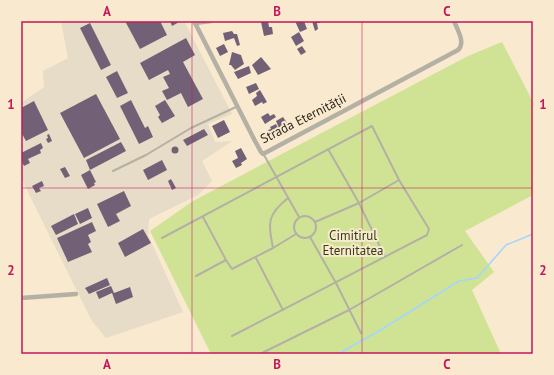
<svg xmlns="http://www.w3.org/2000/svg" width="554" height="375" viewBox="0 0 554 375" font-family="'PT Sans',sans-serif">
  <rect width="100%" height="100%" fill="#f8e9cf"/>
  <path fill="#e6dcc7" d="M61 21H184L232 114 208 124 215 142 232 141 202 161 212 181 198 195 149 219 148 235 183 312 106 338 92 321 21 178V103L44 87 43 71 68 58Z"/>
  <path fill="#d0e395" d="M502 42 533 102V195L465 231 494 272 472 290 501 354H211L150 231 193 201 314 137 468 56Z"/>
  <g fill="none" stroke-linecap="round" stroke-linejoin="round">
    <path stroke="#a3d5fe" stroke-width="1.5" d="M338 354 379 331 459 281 477 278 506 245 533 234"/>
  </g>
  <g fill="#726176">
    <path d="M125 21H160L167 35 140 49Z"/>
    <path d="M170 21H181L172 26Z"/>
    <path d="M268 21 269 27H272L273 34 264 36 261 22Z"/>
    <path d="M295 21H304L307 29 300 32Z"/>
    <path d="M312 21H320V23H317L318 29 315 31Z"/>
    <path d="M90 23 111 65 101 70 80 28Z"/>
    <path d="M232 31 234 34H237L240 45 237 46 234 38 225 41 223 33Z"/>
    <path d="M299 32 304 41 296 46 291 37Z"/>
    <path d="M186 38 195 55 183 62 203 99 188 107 181 93 167 100 162 91 169 88 163 77 170 74 168 70 149 80 140 63Z"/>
    <path d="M224 44 228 52 220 56 216 48Z"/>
    <path d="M302 46 306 52 301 55 297 49Z"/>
    <path d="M232 52 241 55 244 64 235 70 231 65H229Z"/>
    <path d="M261 57 271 69 258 75 252 65Z"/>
    <path d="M249 66 251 73 238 79 234 72Z"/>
    <path d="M117 71 128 93 117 98 106 77Z"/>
    <path d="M256 83 259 89 249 94 246 87Z"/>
    <path d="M260 90 267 102 263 104 262 102 255 106 252 100 257 96 256 93Z"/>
    <path d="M96 94 120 139 84 158 60 113Z"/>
    <path d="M131 100 145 128 148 126 153 137 139 144 120 106Z"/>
    <path d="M165 100 175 116 162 123 158 117 160 115 155 106Z"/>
    <path d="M34 101 48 130 26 141 21 132V108Z"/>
    <path d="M268 113 270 116 274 114 276 117 265 124 261 117Z"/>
    <path d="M283 117 287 123 279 128 276 121Z"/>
    <path d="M224 120 230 132 218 138 212 126Z"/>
    <path d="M276 124 280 132 279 128 285 125 288 132 273 140 268 130 271 129 270 127Z"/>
    <path d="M204 129 208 135 187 146 183 140Z"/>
    <path d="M49 134 52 141 48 143 46 139 48 138 47 135Z"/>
    <path d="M121 142 126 151 90 170 86 160Z"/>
    <path d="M41 143 43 148 40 150 41 153 28 159 30 163 24 166 21 160V153Z"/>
    <circle cx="175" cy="150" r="3.5"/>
    <path d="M241 148 247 159 241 163 242 165 236 168 232 161 238 158 235 151Z"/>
    <path d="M162 160 167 170 148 180 143 170Z"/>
    <path d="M65 167 70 176 65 178 60 169Z"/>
    <path d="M90 170 96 182 94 183 95 185 88 189 81 175Z"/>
    <path d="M171 179 176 188 172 190 168 181Z"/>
    <path d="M42 181 44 186 39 188 41 191 36 193 32 186Z"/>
    <path d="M124 191 131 206 116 214 120 221 108 227 97 204Z"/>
    <path d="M88 208 92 218 80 224 75 214Z"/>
    <path d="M74 214 78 224 56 235 51 226Z"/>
    <path d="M92 222 96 231 88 235 91 242 88 244 92 252 68 262 57 238Z"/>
    <path d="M143 229 151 243 125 257 118 243Z"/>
    <path d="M107 278 110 285 89 294 85 288Z"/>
    <path d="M111 286 114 293 130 287 133 297 116 304 112 293 99 299 96 292Z"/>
  </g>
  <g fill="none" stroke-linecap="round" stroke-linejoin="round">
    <g stroke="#b4b0a4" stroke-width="2">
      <path d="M328 149 359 203 385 257"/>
      <path d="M264 155 299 217"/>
      <path d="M113 171 146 155 191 128 236 107"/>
      <path d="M288 198C267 215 268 222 273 248L296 234"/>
      <circle cx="305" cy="227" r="11"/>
      <path d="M203 217 226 260 232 269 273 248"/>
      <path d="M315 222 359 203 399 180"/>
      <path d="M310 237 336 283 361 333"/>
      <path d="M162 238 372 126 399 180 429 229 427 235 232 336"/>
      <path d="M256 258 283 310"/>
      <path d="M196 276 226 260"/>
      <path d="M260 354 349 310 462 245"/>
    </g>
    <g stroke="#b4b0a4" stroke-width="4.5">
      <path d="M194 21 255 141 261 152 263 154 458 50C466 43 457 29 454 21"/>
      <path d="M195 23 211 21"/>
      <path d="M21 298 76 294"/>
    </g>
  </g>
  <path fill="none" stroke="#c2185b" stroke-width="1" stroke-opacity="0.55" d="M192 21V354M362 21V354M21 188H533"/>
  <g text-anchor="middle" stroke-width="4" stroke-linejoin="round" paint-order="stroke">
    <g font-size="13" fill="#2a251b" stroke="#f8e9cf">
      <text transform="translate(303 118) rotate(-27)" y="5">Strada Eternității</text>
    </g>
    <g font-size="13" fill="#343d13" stroke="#f8e9cf">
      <text x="353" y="240">Cimitirul<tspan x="353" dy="15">Eternitatea</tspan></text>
    </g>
  </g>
  <rect width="554" height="375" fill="none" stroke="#f8e9cf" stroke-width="44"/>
  <rect x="22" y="22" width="510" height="331" fill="none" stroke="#c2185b" stroke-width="1.5"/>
  <g font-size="13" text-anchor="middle" font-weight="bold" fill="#c2185b">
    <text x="107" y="16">A</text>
    <text x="277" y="16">B</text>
    <text x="447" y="16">C</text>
    <text x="11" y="109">1</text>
    <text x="543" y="109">1</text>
    <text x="11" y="275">2</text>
    <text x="543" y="275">2</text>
    <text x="107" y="369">A</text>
    <text x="277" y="369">B</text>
    <text x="447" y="369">C</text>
  </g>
</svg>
